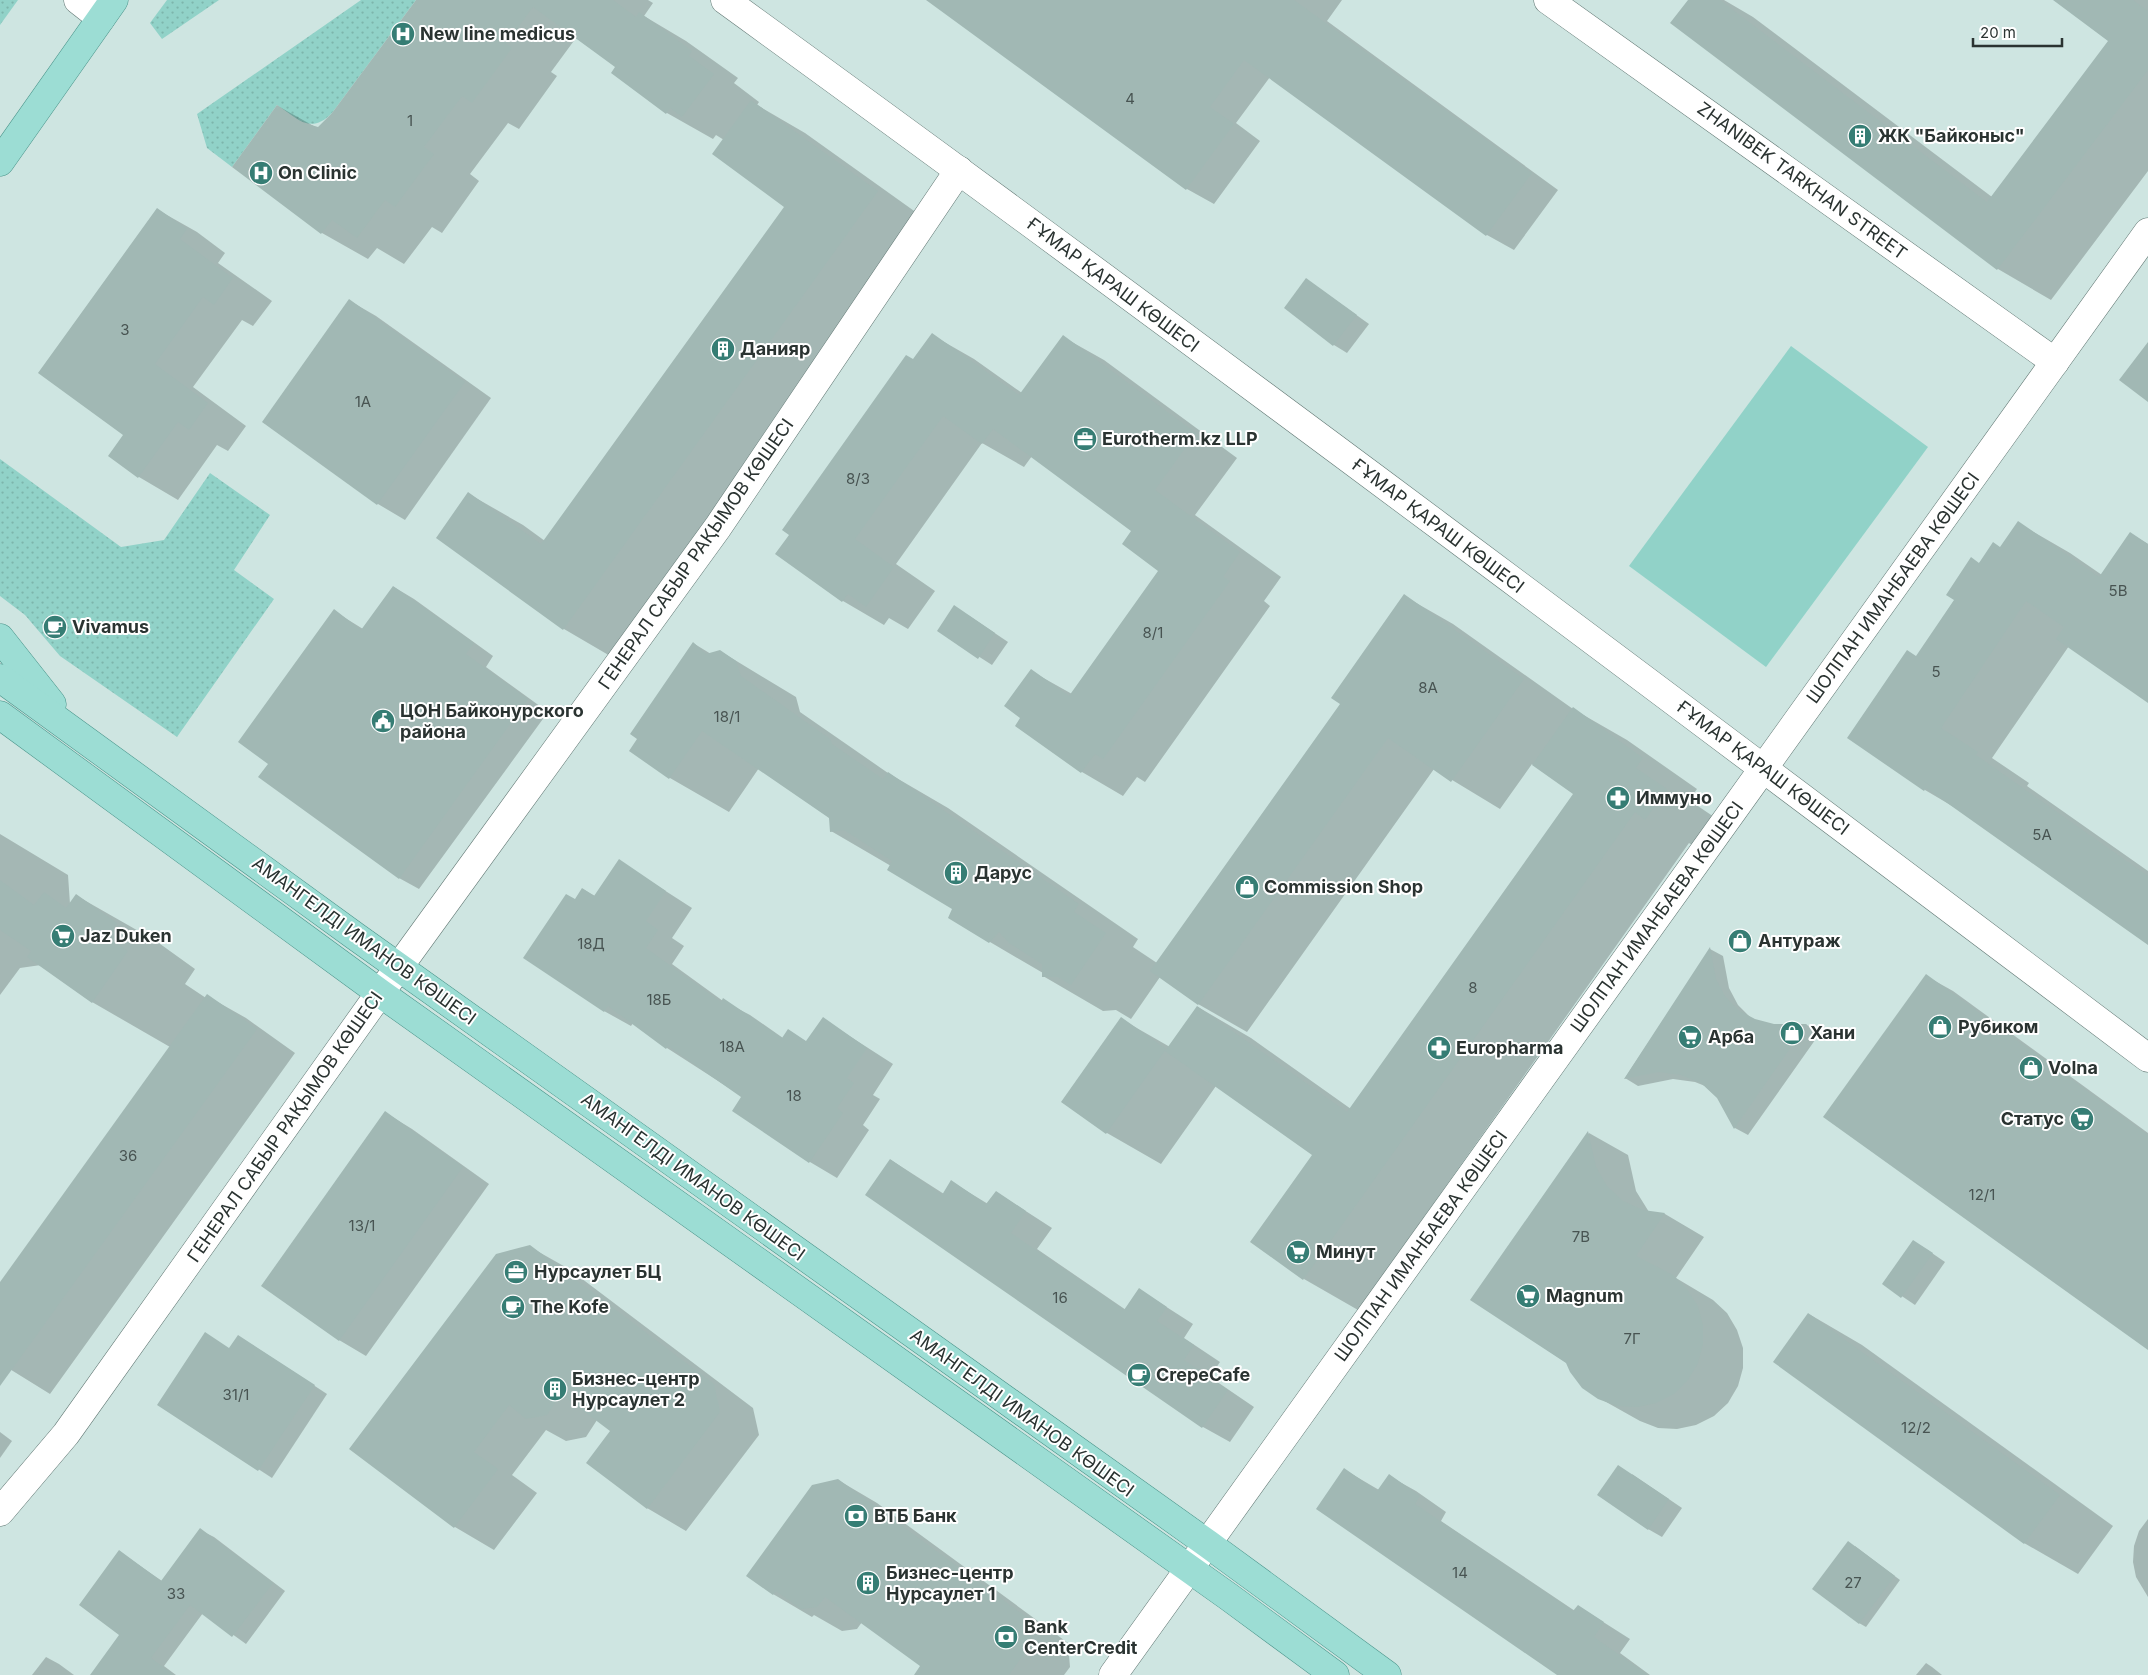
<svg xmlns="http://www.w3.org/2000/svg" width="2148" height="1675" viewBox="0 0 2148 1675" font-family="Inter,sans-serif">
  <defs>
    <pattern id="grass-dots" width="8" height="8" patternUnits="userSpaceOnUse" patternTransform="scale(1.25)"><rect width="8" height="8" fill="#91d2c8"/><path d="M2 2h.1M6 6h.1" fill="none" stroke="#7db5ac" stroke-width="1.8" stroke-linecap="round"/></pattern>
  </defs>
  <rect width="100%" height="100%" fill="#cee5e1"/>
  <g fill="url(#grass-dots)">
    <path d="M0 0H18L0 25Z"/>
    <path d="M167 0H219L162 39 150 23Z"/>
    <path d="M361 0H416L332 113C311 135 297 119 277 105L232 167 207 148 197 114Z"/>
    <path d="M0 459 121 547 164 540 210 473 270 515 234 570 274 599 177 737 60 656 25 615 0 596Z"/>
  </g>
  <path fill="#91d2c8" d="M1791 346 1928 447 1766 667 1629 566Z"/>
  <g fill="#0003">
    <path d="M418 0H648L653 3 644 16 686 41 738 78 734 83 759 102 757 105 805 133 931 223 617 660 564 629 469 494 523 525 545 541 786 206 724 140 716 135 713 139 667 113 613 72 617 67 576 38 551 72 557 76 519 129 508 123 470 174 479 181 442 233 432 227 404 264 377 248 368 259 322 233 278 106 319 129 333 114Z"/>
    <path d="M928 0H1342L1327 21 1558 190 1514 250 1487 235 1270 77 1236 123 1260 141 1214 204 1187 189Z"/>
    <path d="M1689 0H1724L1753 17 1992 197 2109 41 2055 0H2148V171L2051 300 1998 269 1672 23Z"/>
    <path d="M158 210 197 232 225 253 218 263 272 301 253 326 242 320 193 387 246 426 228 451 217 445 178 500 139 477 110 456 124 435Z"/>
    <path d="M1306 279 1369 324 1347 353 1334 345Z"/>
    <path d="M350 301 376 316 491 398 405 520 378 504 263 422Z"/>
    <path d="M932 335 974 359 1022 393 1063 337 1104 360 1237 458 1195 515 1281 577 1264 601 1270 606 1145 782 1137 777 1123 796 1082 772 1016 726 1022 718 1031 671 1072 694 1160 570 1133 530 1032 456 1024 467 982 443 896 564 935 591 908 629 889 618 884 625 843 601 777 554Z"/>
    <path d="M2018 523 2070 553 2102 575 2131 534 2148 544V701L2069 646 1992 758 2029 783 2027 786 2148 871V943L1959 810 1925 790 1917 657 1979 563 2001 548Z"/>
    <path d="M394 587 414 599 493 656 486 667 548 712 419 889 399 878 270 763 334 611 363 629Z"/>
    <path d="M1404 596 1453 624 1573 709 1627 740 1697 789 1689 800 1720 821 1700 850 1689 843 1358 1310 1304 1279 1314 1155 1216 1086 1161 1164 1107 1133 1062 1102 1121 1019 1170 1047 1198 1007 1251 1038 1351 1109 1575 794 1532 764 1500 809 1434 769 1247 1032 1198 1004 1160 977 1131 1019 1116 1010 1103 1011 1043 976V973L990 942 954 909 891 866 831 831 830 818 759 768 729 812 670 778 631 751 693 643 711 654 720 651 796 697 800 712 888 773 948 808 1138 939 1133 947 1157 963 1342 704Z"/>
    <path d="M968 615 1008 642 992 665 939 631Z"/>
    <path d="M0 834 68 875 70 904 77 896 156 941 195 969 185 984 206 998 207 996 246 1018 295 1053 50 1394 0 1363V1284L170 1047 92 1002 41 965 20 968 0 995Z"/>
    <path d="M619 861 692 908 672 938 684 946 672 964 723 1001 750 1015 783 1038 788 1031 807 1042 823 1019 893 1064 873 1095 880 1099 863 1125 869 1130 837 1178 810 1162 734 1110 743 1097 667 1048 633 1023 631 1026 604 1011 576 900 583 889 595 896Z"/>
    <path d="M1710 949 1723 956 1729 988 1738 1005 1752 1019 1773 1026 1807 1025 1820 1033 1748 1135 1735 1128 1718 1098 1705 1086 1695 1082 1673 1079 1638 1086 1625 1078Z"/>
    <path d="M1926 976 1953 991 2148 1133V1348Z"/>
    <path d="M386 1113 412 1129 489 1184 366 1356 339 1340Z"/>
    <path d="M1589 1133 1628 1155 1636 1191 1649 1212 1665 1214 1704 1237 1676 1278 1713 1300 1727 1313 1737 1330 1743 1348V1368L1738 1386 1728 1403 1714 1416 1696 1425 1677 1429 1658 1428 1640 1421 1599 1398 1567 1363 1472 1300Z"/>
    <path d="M891 1160 944 1194 952 1182 988 1204 996 1192 1052 1228 1037 1249 1126 1310 1140 1290 1193 1324 1184 1338 1220 1362 1210 1377 1254 1407 1230 1442 1203 1427 867 1195Z"/>
    <path d="M530 1247 569 1269 753 1408 759 1435 686 1531 647 1508 612 1431 597 1420 586 1437 566 1441 546 1430 512 1475 537 1493 494 1550 455 1527 351 1449Z"/>
    <path d="M1926 1249 1945 1262 1915 1305 1884 1284Z"/>
    <path d="M1809 1314 1862 1345 2113 1526 2078 1574 2024 1543Z"/>
    <path d="M251 1344 327 1394 272 1478 159 1405 230 1349Z"/>
    <path d="M0 1432 12 1441 0 1458Z"/>
    <path d="M1345 1470 1379 1490 1389 1476 1416 1491 1446 1512 1441 1521 1575 1611 1578 1606 1630 1639 1620 1653 1650 1675H1559Z"/>
    <path d="M1632 1474 1682 1508 1662 1537 1648 1529Z"/>
    <path d="M838 1480 877 1503 1068 1643 1070 1667 1064 1675H916L922 1666 862 1622 857 1629 842 1631 814 1615 812 1617 773 1594Z"/>
    <path d="M2148 1519V1597L2136 1577 2133 1562 2134 1546 2139 1531Z"/>
    <path d="M200 1530 214 1537 285 1591 246 1644 203 1613 164 1666 176 1675H91L121 1635 120 1552 162 1581Z"/>
    <path d="M1855 1546 1900 1580 1866 1627 1859 1623Z"/>
    <path d="M46 1657 59 1664 74 1675H32Z"/>
    <path d="M1926 1663 1932 1667 1942 1675H1916Z"/>
  </g>
  <g fill="#a1b8b4">
    <path d="M416 0H613L636 17 639 12 664 30 692 51 689 56 714 74 682 117 670 108 666 114 611 73 615 67 533 7 506 44 512 48 472 103 462 96 424 147 434 154 395 207 385 200 357 238 332 220 321 234 232 167 277 105 301 122 318 127 332 113Z"/>
    <path d="M926 0H1294L1532 173 1486 236 1244 60 1210 107 1234 124 1186 190Z"/>
    <path d="M1688 0H1720L1987 202 2108 41 2053 0H2133L2148 11V70L1997 270 1670 23Z"/>
    <path d="M751 100 878 191 563 630 436 538 468 492 541 544 784 207 712 154Z"/>
    <path d="M157 208 187 229 180 239 233 278 214 305 203 297 155 364 208 403 189 430 178 422 138 478 108 456 123 435 38 373Z"/>
    <path d="M1306 278 1357 315 1333 346 1284 308Z"/>
    <path d="M349 299 465 382 377 505 262 422Z"/>
    <path d="M932 333 1019 395 1063 335 1196 433 1155 490 1240 552 1223 577 1230 581 1103 759 1095 754 1081 773 1015 726 1020 718 1004 706 1031 669 1069 696 1158 571 1122 544 1131 531 993 429 982 444 943 416 855 539 894 567 866 607 848 594 842 602 775 554 789 535 782 530 906 355 913 359Z"/>
    <path d="M2148 342V402L2119 380Z"/>
    <path d="M2018 521 2099 577 2130 532 2148 544V703L2056 639 2064 627 2026 601 1941 728 1978 752 1976 755 2148 876V945L1926 788 1924 791 1847 738 1907 650 1916 656 1954 600 1946 595 1971 557 1979 563 1993 542 2000 547Z"/>
    <path d="M393 586 474 643 466 654 528 699 399 879 258 777 268 764 238 742 334 609 361 630Z"/>
    <path d="M1404 594 1524 679 1451 782 1388 738 1198 1005 1150 971 1340 704 1331 698Z"/>
    <path d="M954 605 995 633 978 659 937 631Z"/>
    <path d="M693 642 706 654 720 650 736 661 741 676 830 739 832 744 883 779 888 772 1079 904 1074 912 1106 933 1071 985 1058 977H1042V964L1009 943 999 932 989 943 948 918 952 909 887 870 892 861 844 830 830 832 829 818 702 731 669 779 629 751 637 739 630 734Z"/>
    <path d="M1573 707 1643 758 1636 768 1667 789 1645 820 1635 812 1303 1280 1250 1242 1312 1155 1165 1051 1197 1006 1347 1112 1573 794 1532 765Z"/>
    <path d="M619 859 666 891 646 921 658 930 646 948 721 1002 723 998 782 1038 788 1029 806 1041 823 1017 867 1048 847 1078 854 1083 837 1108 843 1113 809 1163 732 1111 741 1097 668 1046 666 1049 608 1006 604 1012 523 958 566 894 575 899 582 888 594 896Z"/>
    <path d="M0 880 34 905 44 892 66 908 76 894 117 923 107 937 128 951 92 1003 27 957 31 951 0 930Z"/>
    <path d="M1710 947 1716 979 1725 996 1738 1010 1755 1019 1774 1024H1807L1734 1129 1717 1098 1701 1083 1681 1075 1659 1072 1624 1079Z"/>
    <path d="M1926 974 2148 1135V1350L1823 1117Z"/>
    <path d="M207 994 257 1029 0 1386V1282Z"/>
    <path d="M1121 1017 1166 1049 1106 1134 1061 1102Z"/>
    <path d="M385 1111 463 1167 339 1341 261 1286Z"/>
    <path d="M1588 1131 1596 1167 1607 1186 1623 1201 1643 1210 1665 1213 1636 1256 1673 1275 1687 1289 1698 1306 1703 1325V1344L1698 1363 1688 1380 1674 1394 1656 1403 1637 1407 1617 1406 1598 1399 1582 1388 1570 1372 1566 1363 1470 1300Z"/>
    <path d="M890 1159 942 1195 951 1180 986 1204 996 1191 1026 1211 1011 1233 1124 1310 1139 1288 1167 1307 1157 1321 1194 1345 1184 1360 1228 1390 1202 1428 865 1195Z"/>
    <path d="M1913 1240 1933 1253 1901 1298 1882 1284Z"/>
    <path d="M530 1245 714 1384 720 1412 647 1509 586 1463 610 1431 561 1394 547 1415 526 1419 509 1405 474 1452 498 1469 454 1528 349 1449 496 1254Z"/>
    <path d="M1808 1313 2060 1495 2024 1544 1773 1362Z"/>
    <path d="M205 1332 229 1348 238 1335 315 1385 258 1471 157 1405Z"/>
    <path d="M1618 1465 1669 1499 1648 1530 1597 1495Z"/>
    <path d="M1344 1468 1377 1491 1389 1474 1420 1496 1415 1504 1573 1611 1578 1605 1604 1622 1594 1637 1648 1675H1557L1316 1509Z"/>
    <path d="M838 1479 1029 1619 1031 1644 1009 1675H914L920 1666 825 1597 817 1607 801 1609 776 1591 773 1595 746 1576 812 1485Z"/>
    <path d="M200 1528 273 1583 232 1637 190 1605 151 1658 174 1675H90L119 1635 79 1605 119 1550 161 1581Z"/>
    <path d="M1848 1541 1895 1576 1859 1624 1812 1589Z"/>
  </g>
  <g fill="none" stroke-linecap="round" stroke-linejoin="round">
    <g stroke="#627874" stroke-width="29">
      <g id="minor">
        <path d="M78 0 101 18"/>
        <path d="M725 0C1203 347 1676 702 2148 1058"/>
        <path d="M1548 0 2055 362"/>
        <path d="M0 1512 66 1434 380 993 718 527 959 170"/>
        <path d="M1113 1675 2148 232"/>
      </g>
    </g>
    <g stroke="#499389" stroke-width="29">
      <g id="major">
        <path d="M0 162 114 0"/>
        <path d="M0 638 52 704"/>
        <path d="M0 678 355 936 1208 1544 1387 1675"/>
        <path d="M0 715 380 993 1229 1597 1335 1675"/>
      </g>
    </g>
    <use href="#minor" stroke="#fff" stroke-width="28"/>
    <use href="#major" stroke="#9cddd4" stroke-width="28"/>
  </g>
  <defs>
    <g id="hospital-disc" transform="scale(1.25)"><circle r="9.5" fill="#367d74" stroke="#fff"/><path d="M-5-5h3v3.5h4V-5h3V5h-3V1.5h-4V5h-3Z" fill="#fff"/></g>
    <g id="building-disc" transform="scale(1.25)"><circle r="9.5" fill="#367d74" stroke="#fff"/><path d="M-4-6H4V6H1V3H-1V6H-4ZM-2.5-4.3h1.7v1.8h-1.7ZM.8-4.3h1.7v1.8H.8ZM-2.5-1h1.7V.8h-1.7ZM.8-1h1.7V.8H.8Z" fill="#fff"/></g>
    <g id="office-disc" transform="scale(1.25)"><circle r="9.5" fill="#367d74" stroke="#fff"/><path d="M-6-3h4V-5.5h4V-3h4V5H-6ZM-1-4.5V-3h2v-1.5ZM-6 0V1H6V0Z" fill="#fff"/></g>
    <g id="cafe-disc" transform="scale(1.25)"><circle r="9.5" fill="#367d74" stroke="#fff"/><path d="M-5.5-4.5H6V0H3Q3 3.5 0 3.5H-2.5Q-5.5 3.5-5.5 0ZM3-3.2v2h1.7v-2ZM-6 4.5H4V6H-6Z" fill="#fff"/></g>
    <g id="civic-disc" transform="scale(1.25)"><circle r="9.5" fill="#367d74" stroke="#fff"/><path d="M-.6-6.5H3V-4.5H.6V-3L4-1V1h2V6H-6V1h2V-1L-.6-3ZM-1.2 2.5V6h2.4V2.5Z" fill="#fff"/></g>
    <g id="pharmacy-disc" transform="scale(1.25)"><circle r="9.5" fill="#367d74" stroke="#fff"/><path d="M-2-6h4v4h4v4h-4v4h-4v-4h-4v-4h4Z" fill="#fff"/></g>
    <g id="shop-disc" transform="scale(1.25)"><circle r="9.5" fill="#367d74" stroke="#fff"/><path d="M-5-2.5h2.3a2.7 3.5 0 0 1 5.4 0H5L5.5 6h-11ZM-1.5-2.5h3a1.5 2.3 0 0 0-3 0Z" fill="#fff"/></g>
    <g id="supermarket-disc" transform="scale(1.25)"><circle r="9.5" fill="#367d74" stroke="#fff"/><path d="M-6-5.5h2.5l.6 2H6L4.5 2H-2.5L-4.4-4H-6ZM-1.5 3.2a1.3 1.3 0 1 0 .1 0ZM3 3.2a1.3 1.3 0 1 0 .1 0Z" fill="#fff"/></g>
    <g id="bank-disc" transform="scale(1.25)"><circle r="9.5" fill="#367d74" stroke="#fff"/><path d="M-6-4H6V4H-6ZM0-2.3a2.3 2.3 0 1 0 0 4.6a2.3 2.3 0 1 0 0-4.6Z" fill="#fff"/></g>
  </defs>
  <g fill-rule="evenodd">
    <use href="#hospital-disc" x="403" y="34"/>
    <use href="#building-disc" x="1860" y="136"/>
    <use href="#hospital-disc" x="261" y="173"/>
    <use href="#building-disc" x="723" y="349"/>
    <use href="#office-disc" x="1085" y="439"/>
    <use href="#cafe-disc" x="55" y="627"/>
    <use href="#civic-disc" x="383" y="721"/>
    <use href="#pharmacy-disc" x="1618" y="798"/>
    <use href="#building-disc" x="956" y="873"/>
    <use href="#shop-disc" x="1247" y="887"/>
    <use href="#supermarket-disc" x="63" y="936"/>
    <use href="#shop-disc" x="1740" y="941"/>
    <use href="#shop-disc" x="1940" y="1027"/>
    <use href="#shop-disc" x="1792" y="1033"/>
    <use href="#supermarket-disc" x="1690" y="1037"/>
    <use href="#pharmacy-disc" x="1439" y="1048"/>
    <use href="#shop-disc" x="2031" y="1068"/>
    <use href="#supermarket-disc" x="2082" y="1119"/>
    <use href="#supermarket-disc" x="1298" y="1252"/>
    <use href="#office-disc" x="516" y="1272"/>
    <use href="#supermarket-disc" x="1528" y="1296"/>
    <use href="#cafe-disc" x="513" y="1307"/>
    <use href="#cafe-disc" x="1139" y="1375"/>
    <use href="#building-disc" x="555" y="1389"/>
    <use href="#bank-disc" x="856" y="1516"/>
    <use href="#building-disc" x="868" y="1583"/>
    <use href="#bank-disc" x="1006" y="1637"/>
  </g>
  <g text-anchor="middle" stroke-width="4" stroke-linejoin="round" paint-order="stroke">
    <g font-size="15" fill="#485452">
      <text x="1130" y="104">4</text>
      <text x="410" y="126">1</text>
      <text x="125" y="335">3</text>
      <text x="363" y="407">1А</text>
      <text x="858" y="484">8/3</text>
      <text x="2118" y="596">5В</text>
      <text x="1153" y="638">8/1</text>
      <text x="1936" y="677">5</text>
      <text x="1428" y="693">8А</text>
      <text x="727" y="722">18/1</text>
      <text x="2042" y="840">5А</text>
      <text x="591" y="949">18Д</text>
      <text x="1473" y="993">8</text>
      <text x="659" y="1005">18Б</text>
      <text x="732" y="1052">18А</text>
      <text x="794" y="1101">18</text>
      <text x="128" y="1161">36</text>
      <text x="1982" y="1200">12/1</text>
      <text x="362" y="1231">13/1</text>
      <text x="1581" y="1242">7В</text>
      <text x="1060" y="1303">16</text>
      <text x="1632" y="1344">7Г</text>
      <text x="236" y="1400">31/1</text>
      <text x="1916" y="1433">12/2</text>
      <text x="1460" y="1578">14</text>
      <text x="1853" y="1588">27</text>
      <text x="176" y="1599">33</text>
    </g>
    <g font-size="18" font-weight="bold" fill="#2a3331" stroke="#fff" text-anchor="start">
      <text x="420" y="40">New line medicus</text>
      <text x="1878" y="142">ЖК "Байконыс"</text>
      <text x="278" y="179">On Clinic</text>
      <text x="740" y="355">Данияр</text>
      <text x="1102" y="445">Eurotherm.kz LLP</text>
      <text x="72" y="633">Vivamus</text>
      <text x="400" y="717">ЦОН Байконурского<tspan x="400" dy="21">района</tspan></text>
      <text x="1636" y="804">Иммуно</text>
      <text x="974" y="879">Дарус</text>
      <text x="1264" y="893">Commission Shop</text>
      <text x="80" y="942">Jaz Duken</text>
      <text x="1758" y="947">Антураж</text>
      <text x="1958" y="1033">Рубиком</text>
      <text x="1810" y="1039">Хани</text>
      <text x="1708" y="1043">Арба</text>
      <text x="1456" y="1054">Europharma</text>
      <text x="2048" y="1074">Volna</text>
      <text x="2064" y="1125" text-anchor="end">Статус</text>
      <text x="1316" y="1258">Минут</text>
      <text x="534" y="1278">Нурсаулет БЦ</text>
      <text x="1546" y="1302">Magnum</text>
      <text x="530" y="1313">The Kofe</text>
      <text x="1156" y="1381">CrepeCafe</text>
      <text x="572" y="1385">Бизнес-центр<tspan x="572" dy="21">Нурсаулет 2</tspan></text>
      <text x="874" y="1522">ВТБ Банк</text>
      <text x="886" y="1579">Бизнес-центр<tspan x="886" dy="21">Нурсаулет 1</tspan></text>
      <text x="1024" y="1633">Bank<tspan x="1024" dy="21">CenterCredit</tspan></text>
    </g>
    <g font-size="18" fill="#2a3331" stroke="#fff">
      <text transform="translate(1802 181) rotate(36)" y="6">ZHANIBEK TARKHAN STREET</text>
      <text transform="translate(1113 285) rotate(37)" y="6">ҒҰМАР ҚАРАШ КӨШЕСІ</text>
      <text transform="translate(1438 526) rotate(37)" y="6">ҒҰМАР ҚАРАШ КӨШЕСІ</text>
      <text transform="translate(696 554) rotate(-55)" y="6">ГЕНЕРАЛ САБЫР РАҚЫМОВ КӨШЕСІ</text>
      <text transform="translate(1893 588) rotate(-54)" y="6">ШОЛПАН ИМАНБАЕВА КӨШЕСІ</text>
      <text transform="translate(1763 768) rotate(37)" y="6">ҒҰМАР ҚАРАШ КӨШЕСІ</text>
      <text transform="translate(1657 917) rotate(-54)" y="6">ШОЛПАН ИМАНБАЕВА КӨШЕСІ</text>
      <text transform="translate(364 941) rotate(36)" y="6">АМАНГЕЛДІ ИМАНОВ КӨШЕСІ</text>
      <text transform="translate(285 1127) rotate(-55)" y="6">ГЕНЕРАЛ САБЫР РАҚЫМОВ КӨШЕСІ</text>
      <text transform="translate(693 1177) rotate(36)" y="6">АМАНГЕЛДІ ИМАНОВ КӨШЕСІ</text>
      <text transform="translate(1421 1246) rotate(-54)" y="6">ШОЛПАН ИМАНБАЕВА КӨШЕСІ</text>
      <text transform="translate(1022 1413) rotate(36)" y="6">АМАНГЕЛДІ ИМАНОВ КӨШЕСІ</text>
    </g>
  </g>
  <path d="M1973 38v8h89v-8" fill="none" stroke="#2a3331" stroke-width="2.5"/>
  <text x="1980" y="38" font-size="15" fill="#2a3331" stroke="#ffffff" stroke-width="4" paint-order="stroke">20 m</text>
</svg>
